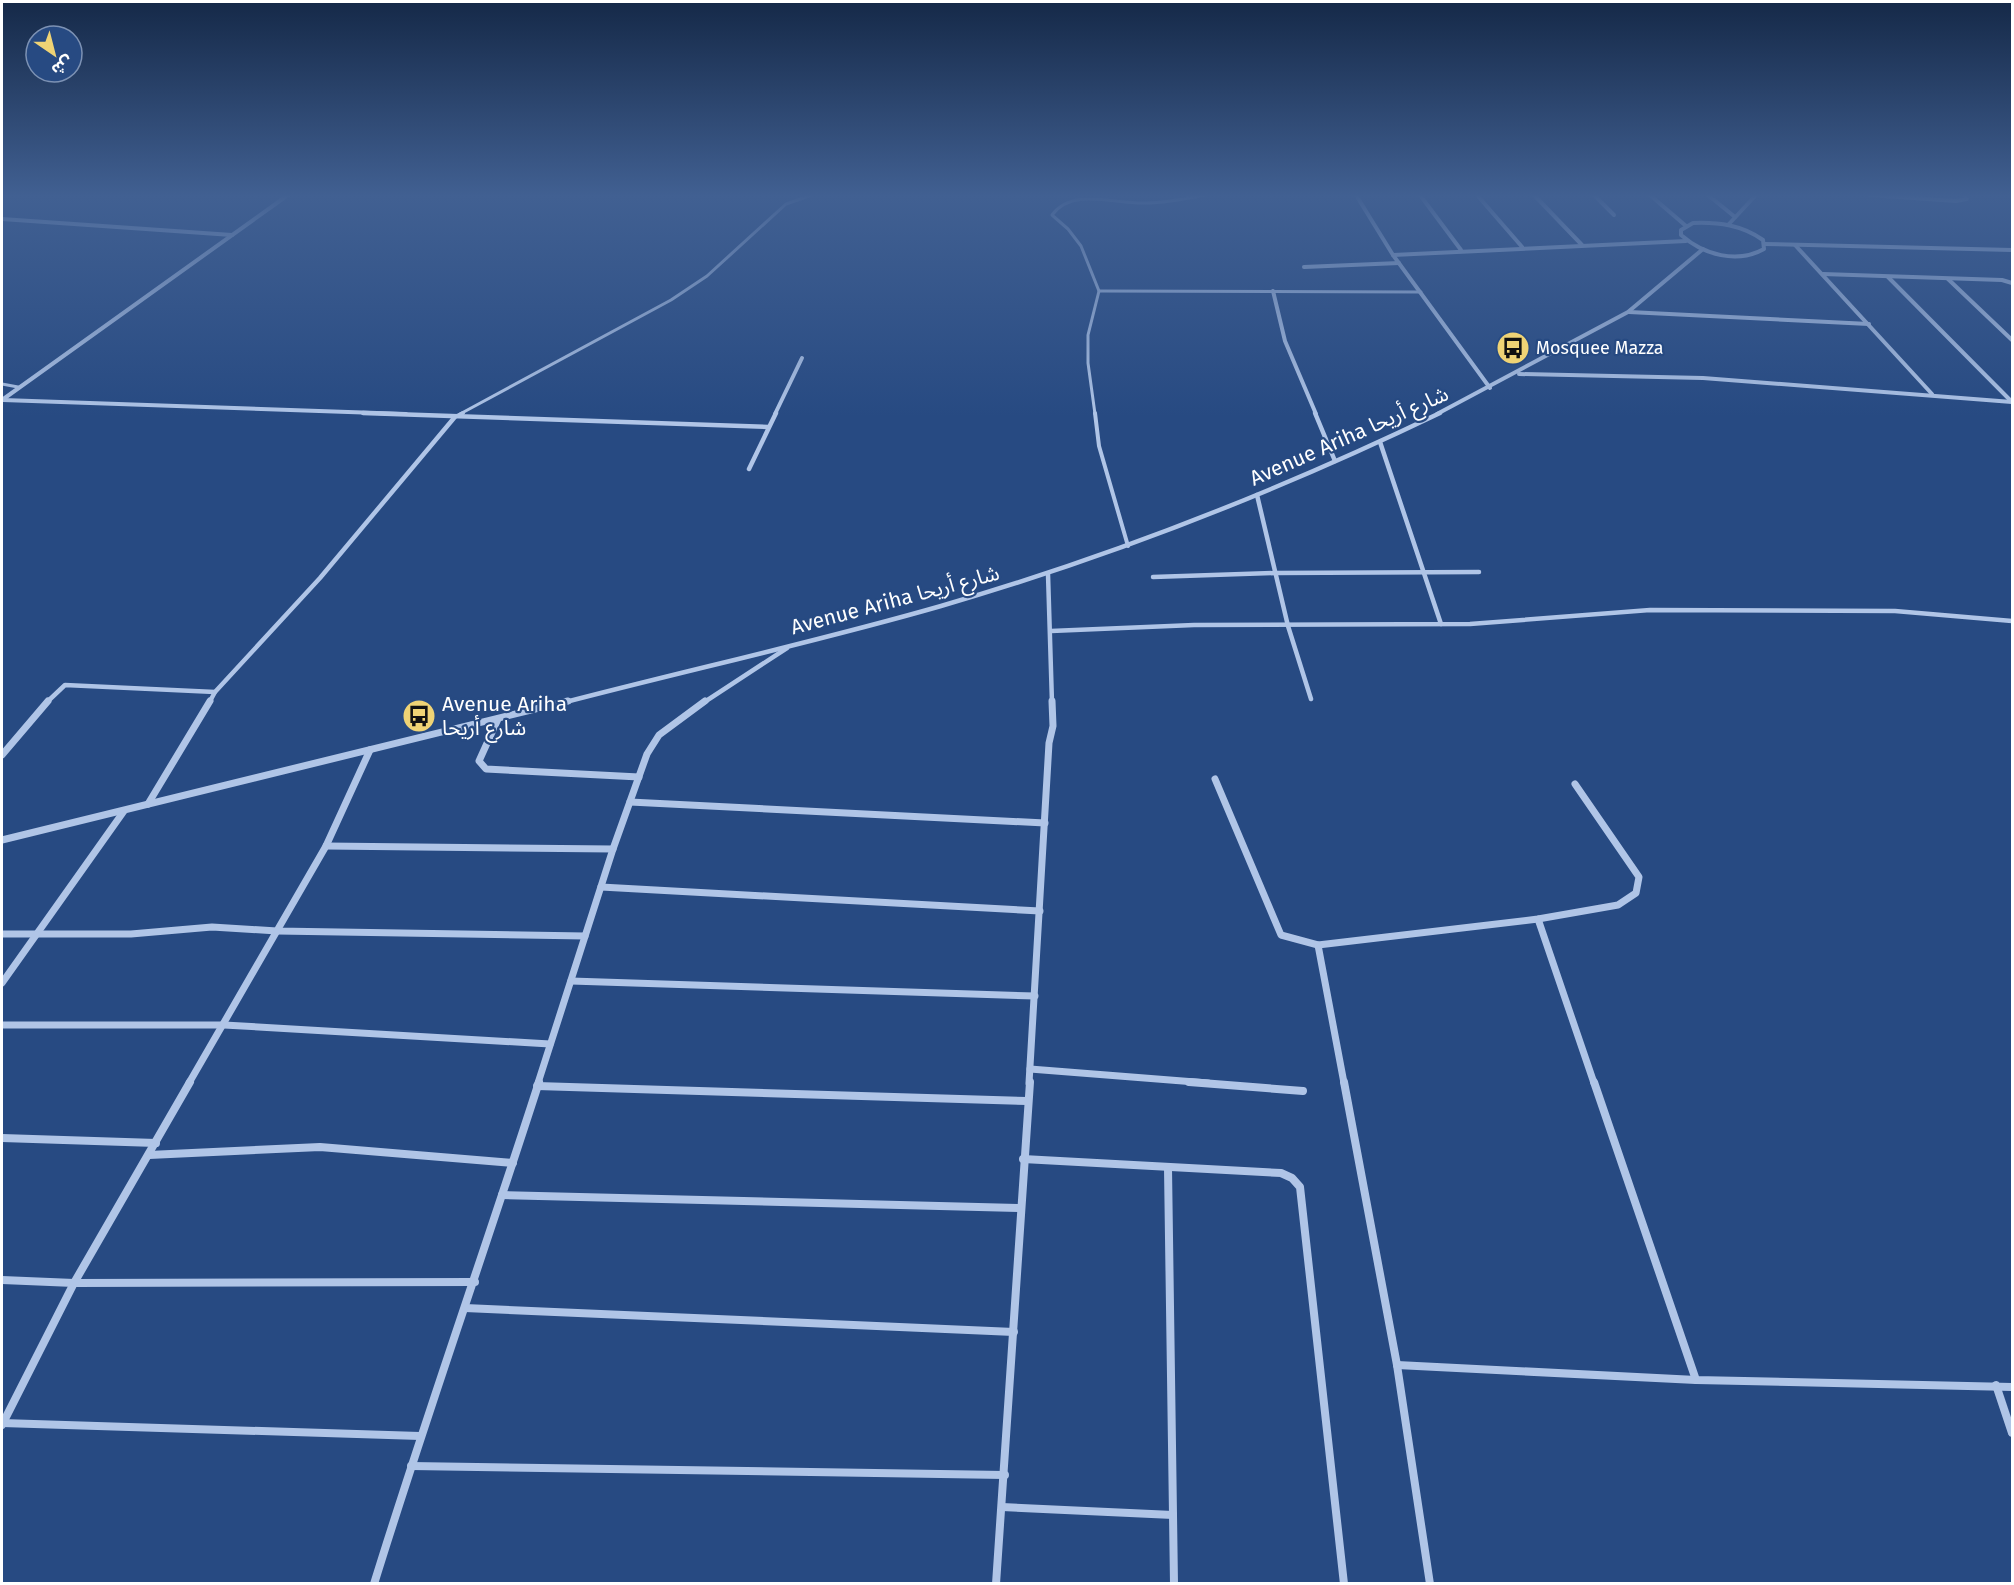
<svg xmlns="http://www.w3.org/2000/svg" width="2014" height="1585" viewBox="0 0 2014 1585" font-family="'Fira Sans','Noto Sans Arabic',sans-serif">
  <rect width="100%" height="100%" fill="#274a82"/>
  <g fill="none" stroke-linecap="round" stroke-linejoin="round">
    <g stroke="#b0c5e7" stroke-width="3">
      <path d="M1099 291 1421 292"/>
      <path d="M2 384 18 387"/>
      <path d="M460 414 671 300 707 276 786 204 812 195"/>
      <path d="M1095 414 1088 363V335L1099 291 1081 246 1068 229 1052 215C1073 187 1114 204 1145 203 1165 203 1185 199 1205 195"/>
    </g>
    <g stroke="#b0c5e7" stroke-width="4">
      <path d="M1095 413 1099 446 1128 546"/>
      <path d="M455 417 463 413"/>
    </g>
    <g stroke="#b0c5e7" stroke-width="4">
      <path d="M1356 195 1393 255 1490 388"/>
      <path d="M1420 195 1461 250"/>
      <path d="M1477 195 1523 248"/>
      <path d="M1534 195 1582 245"/>
      <path d="M1594 195 1614 215"/>
      <path d="M1650 195 1686 226"/>
      <path d="M1708 195 1735 217"/>
      <path d="M1869 195 1956 201 1967 199 1964 195"/>
      <path d="M2 219 232 235"/>
      <path d="M1693 223C1719 222 1742 225 1763 240L1764 249C1737 264 1704 255 1681 235V230Z"/>
      <path d="M1728 225 1756 195"/>
      <path d="M1765 244 2012 250"/>
      <path d="M1795 245 1932 394"/>
      <path d="M1393 255 1686 241"/>
      <path d="M1304 267 1399 263"/>
      <path d="M1823 274 2002 280 2012 283"/>
      <path d="M1888 277 2011 401"/>
      <path d="M1948 279 2012 340"/>
      <path d="M1273 291 1285 341 1316 414"/>
      <path d="M1629 312 1869 324"/>
      <path d="M1519 374 1703 378 2012 402"/>
      <path d="M2 400 288 195"/>
      <path d="M3 400 406 414"/>
      <path d="M775 414 802 358"/>
      <path d="M1437 414 1628 312 1703 249"/>
    </g>
    <g stroke="#b0c5e7" stroke-width="4.5">
      <path d="M363 413 768 427"/>
      <path d="M1315 413 1335 461"/>
      <path d="M1380 442 1441 624"/>
      <path d="M749 469 776 413"/>
      <path d="M1257 495 1288 626 1311 699"/>
      <path d="M1048 574 1052 703"/>
      <path d="M1153 577 1275 573 1479 572"/>
      <path d="M1051 631 1194 625 1470 624 1650 610 1895 611 2012 621"/>
      <path d="M46 703 65 685 215 692"/>
      <path d="M209 703 215 692 320 578 454 418"/>
      <path d="M562 703C688 670 816 642 941 606 1113 556 1280 490 1440 413"/>
      <path d="M703 703 787 648"/>
    </g>
    <g stroke="#b0c5e7" stroke-width="7">
      <path d="M498 719 479 761 486 769 639 777"/>
      <path d="M2 755 48 701"/>
      <path d="M1215 779 1281 935 1318 945 1538 919 1618 905 1636 893 1639 877 1575 784"/>
      <path d="M630 802 1045 823"/>
      <path d="M148 804 210 701"/>
      <path d="M2 840 568 701"/>
      <path d="M326 846 613 849"/>
      <path d="M601 887 1040 911"/>
      <path d="M1538 919 1594 1083"/>
      <path d="M2 934H131L212 927 277 931 585 936"/>
      <path d="M1318 945 1344 1083"/>
      <path d="M571 981 1035 996"/>
      <path d="M2 983 124 811"/>
      <path d="M2 1025H224L550 1044"/>
      <path d="M1030 1069 1208 1083"/>
      <path d="M189 1083 326 846 370 750"/>
      <path d="M538 1083 613 849 647 754 659 735 705 701"/>
      <path d="M1029 1083 1049 743 1053 726 1052 701"/>
    </g>
    <g stroke="#b0c5e7" stroke-width="8">
      <path d="M1189 1082 1303 1091"/>
      <path d="M1344 1082 1397 1365 1430 1584"/>
      <path d="M1594 1082 1696 1380"/>
      <path d="M537 1086 1027 1101"/>
      <path d="M2 1138 156 1143"/>
      <path d="M149 1155 320 1147 513 1163"/>
      <path d="M1023 1159 1281 1173 1292 1178 1300 1187 1344 1584"/>
      <path d="M1168 1168 1174 1584"/>
      <path d="M502 1195 1020 1208"/>
      <path d="M2 1280 74 1283 475 1282"/>
      <path d="M465 1308 1014 1332"/>
      <path d="M1397 1365 1696 1380 2012 1387"/>
      <path d="M1996 1385 2012 1433"/>
      <path d="M2 1423 420 1436"/>
      <path d="M2 1425 74 1283 190 1082"/>
      <path d="M411 1466 1005 1475"/>
      <path d="M1002 1507 1173 1515"/>
      <path d="M374 1584C426 1416 485 1250 539 1082"/>
      <path d="M996 1584 1030 1082"/>
    </g>
  </g>
  <linearGradient id="sky" x2="0" y2="1"><stop stop-color="#152948"/><stop offset="0.47" stop-color="#416092"/><stop offset="1" stop-color="#416092" stop-opacity="0"/></linearGradient>
  <rect width="2014" height="417" fill="url(#sky)"/>
  <defs>
    <g id="bus-disc" transform="scale(1.725)"><circle r="9.5" fill="#efd375" stroke="#274a82"/><path d="M-5-6H5V4H4V6H2V4H-2V6H-4V4H-5ZM-3.5-4V0h7V-4ZM-3.5 1.2v1.5H-2V1.2ZM2 1.2v1.5H3.5V1.2Z" fill="#111"/></g>
  </defs>
  <g fill-rule="evenodd">
    <use href="#bus-disc" x="1513" y="348"/>
    <use href="#bus-disc" x="419" y="716"/>
  </g>
  <g text-anchor="middle" stroke-width="4.5" stroke-linejoin="round" paint-order="stroke">
    <g font-size="18" fill="#fff" stroke="#274a82" text-anchor="start">
      <text x="1536" y="354">Mosquee Mazza</text>
    </g>
    <g font-size="21" fill="#fff" stroke="#274a82">
      <text transform="translate(1349 436) rotate(-24)" y="7">Avenue Ariha شارع أريحا</text>
      <text transform="translate(895 600) rotate(-15)" y="7">Avenue Ariha شارع أريحا</text>
    </g>
    <g font-size="21" fill="#fff" stroke="#274a82" text-anchor="start">
      <text x="442" y="711">Avenue Ariha<tspan x="442" dy="24">شارع أريحا</tspan></text>
    </g>
  </g>
  <rect width="2014" height="1585" fill="none" stroke="#ffffff" stroke-width="6"/>
  <g transform="translate(54 54) rotate(145)"><circle r="28" fill="#274a82" stroke="#7d92b4" stroke-width="1.5"/>
  <path d="M0-4.5L10 22L0 15L-10 22Z" fill="#efd375"/>
  <text y="-9" font-size="16" font-weight="bold" text-anchor="middle" fill="#ffffff">ش</text>
  </g>
</svg>
